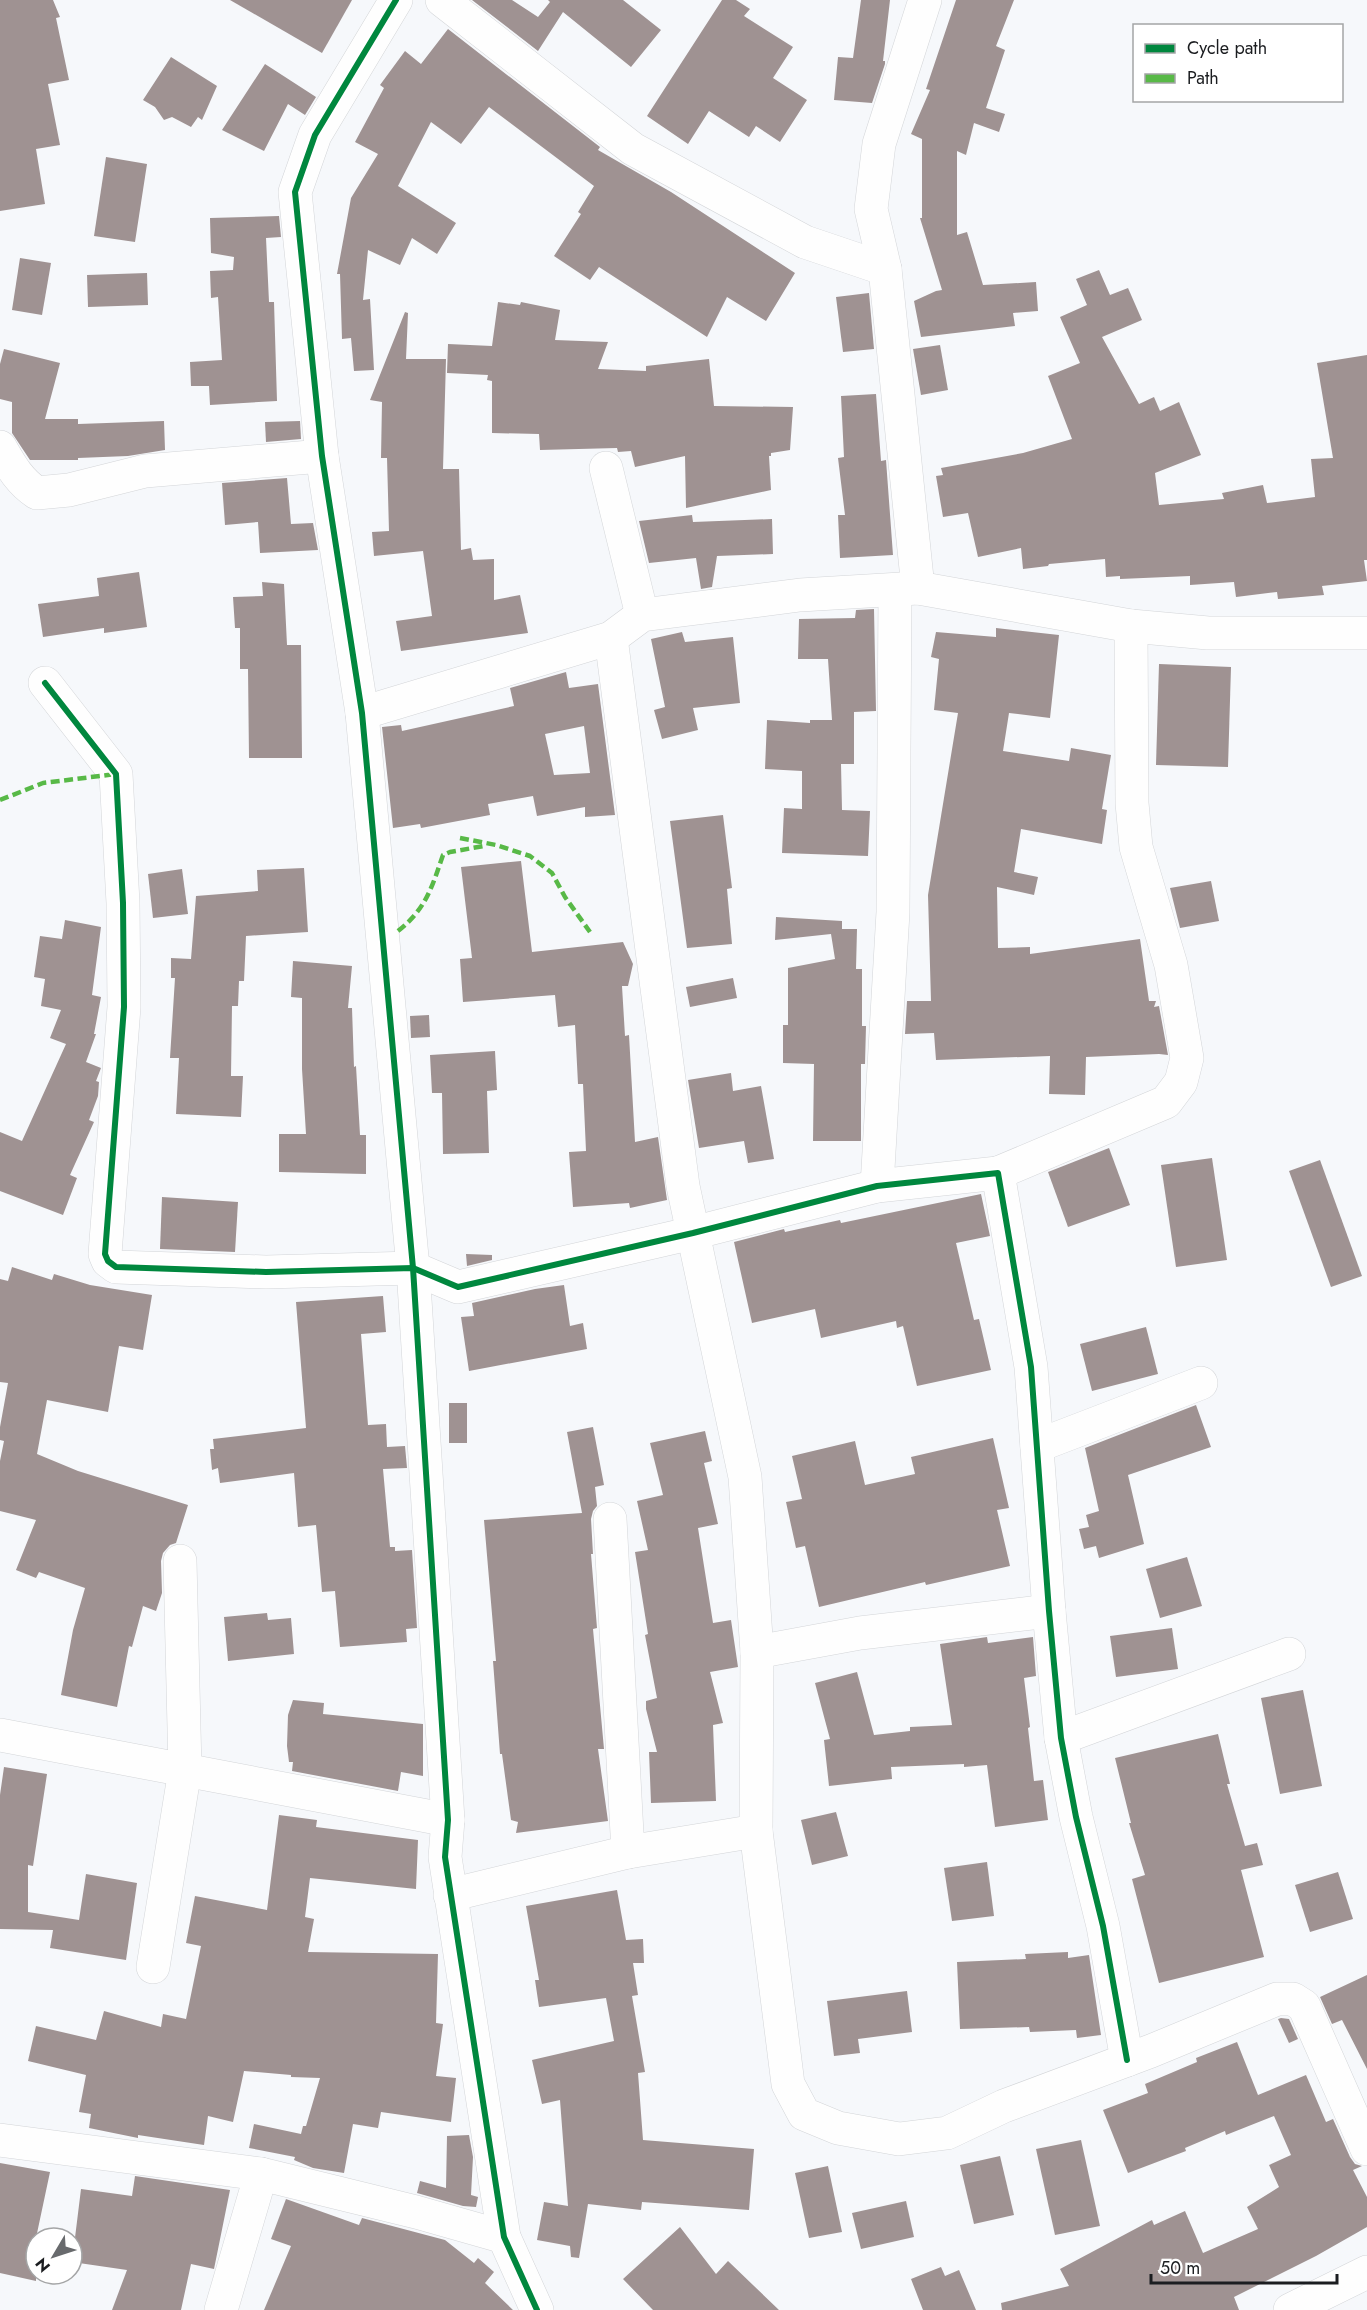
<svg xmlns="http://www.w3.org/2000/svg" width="1367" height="2310" viewBox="0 0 1367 2310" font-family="Jost,sans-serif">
  <rect width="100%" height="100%" fill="#f6f8fb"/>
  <g fill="#9f9292" fill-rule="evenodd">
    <path d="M0 0H53L60 17 56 18 69 80 48 84 60 145 36 149 45 204 0 211Z"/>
    <path d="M230 0H352L322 53Z"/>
    <path d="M472 0H512L538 17 550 2 548 0H623L661 30 631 67 563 12 538 51Z"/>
    <path d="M722 0H736L750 9 744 16 793 47 773 78 807 100 780 142 756 126 749 137 709 111 688 144 647 116Z"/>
    <path d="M861 0H890L883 61H885V64L872 103 834 100 838 57 853 58Z"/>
    <path d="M956 0H1014L996 46 1005 50 986 108 1005 114 999 132 974 123 966 155 957 151V235L967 232 983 285 1036 282 1038 311 1013 313 1015 326 921 337 914 301 936 291 942 290 920 218H922V139L911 134 930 90 926 89Z"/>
    <path d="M448 29 600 147 598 150 671 192 795 273 766 321 727 297 707 337 599 267 590 280 554 256 581 214 578 212 594 186 489 107 461 144 431 122 398 186 456 223 437 254 412 238 400 265 368 250 363 300 370 299 374 370 354 371 351 338 342 339 340 274H337L351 198 378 154 355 142 384 88 380 85 405 51 421 64Z"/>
    <path d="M171 57 217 86 202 120 198 117 191 127 172 117 164 120 155 107 143 100Z"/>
    <path d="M265 64 316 97 305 115 288 104 264 151 222 130Z"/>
    <path d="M106 157 147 164 135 242 94 236Z"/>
    <path d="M279 216 281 237 266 238 269 302H274L277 401 210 405 209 386H191L190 362 222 360 218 297 211 298 210 271 233 270 234 257 211 253 210 218Z"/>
    <path d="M20 258 51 263 42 315 12 310Z"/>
    <path d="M1099 270 1110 295 1128 288 1142 320 1102 337 1139 404 1154 397 1160 411 1179 402 1201 455 1155 473 1159 505 1224 499 1222 493 1263 485 1267 503 1315 497 1311 459 1333 458 1317 363 1367 355V560H1364L1367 581 1322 586 1324 595 1278 599 1277 592 1236 597 1234 582 1190 585V576L1120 579V576L1106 577 1105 559 1049 564 1048 566 1023 569 1021 548 978 557 968 513 943 517 936 476 943 475 941 468 1023 453 1072 439 1048 376 1080 363 1060 317 1087 305 1076 279Z"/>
    <path d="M147 273 148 305 88 307 87 275Z"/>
    <path d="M869 293 874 349 843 352 836 297Z"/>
    <path d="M498 302 520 305 521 302 560 310 555 340 608 342 598 369 646 371V366L709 359 714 406 793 407 790 450 771 453V456H769L771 490 686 508 685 456 635 467 631 451 618 452 617 448 540 450 539 434 492 433V381L487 380 488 375 447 373 448 344 492 346Z"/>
    <path d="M405 312 408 313 406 359H446L443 469H459L461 550 471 548 473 560 494 559V600L520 595 528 633 401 651 396 621 432 616 423 551 374 556 372 532 389 531 387 458H381L382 402 370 400Z"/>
    <path d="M940 345 948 390 921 395 913 349Z"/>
    <path d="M4 349 60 363 45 419H78V424L164 421 165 450 128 456 78 458V460H30L12 433V402L0 399V364Z"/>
    <path d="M876 394 881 461 886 460 893 555 840 558 838 515H845L838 458 844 457 841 396Z"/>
    <path d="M300 421 301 439 266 442 265 422Z"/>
    <path d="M287 478 291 524 313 523 318 550 260 553 258 522 225 525 222 483Z"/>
    <path d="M692 515 693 522 772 519 773 554 717 556 712 587 701 589 696 558 649 563 639 521Z"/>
    <path d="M139 572 147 627 104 633V628L43 637 38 604 99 596 97 578Z"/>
    <path d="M262 582 284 584 287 645H301L302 758H249L248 669H240V628H235L233 597 263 596Z"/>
    <path d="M874 609 876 711 854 712V764H841L842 810 870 811 868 856 782 853 784 808 802 809V771L765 769 767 720 810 723V720H832L828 659H798L799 619 855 618 856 610Z"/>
    <path d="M996 628 1059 635 1050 718 1009 713 1003 751 1069 761 1071 748 1111 755 1102 809 1107 810 1102 844 1021 829 1014 872 1038 877 1034 895 997 887 998 948 1030 947V954L1140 939 1149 1001H1156L1154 1007 1159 1006 1168 1055 1159 1054 1086 1057 1085 1095 1049 1094 1050 1056 936 1060 934 1033 905 1034 907 1001H931L928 895 958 713 934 710 939 659 931 657 936 632 996 637Z"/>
    <path d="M682 632 685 642 733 637 740 703 693 708 698 730 662 739 654 710 665 707 651 639Z"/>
    <path d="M1159 664 1231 667 1228 767 1156 765Z"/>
    <path d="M566 672 569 688 598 684 615 815 585 817V807L537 816 533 796 488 804 490 815 421 828 420 824 393 828 382 727 401 725 402 731 514 706 510 688ZM584 726 590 773 554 775 545 734Z"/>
    <path d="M723 815 732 888 727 889 732 944 687 948 670 821Z"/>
    <path d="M521 861 532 952 623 942 633 964 628 986H622L625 1036 629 1035 635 1142 658 1137 667 1200 630 1208 629 1203 573 1207 569 1152 586 1151 583 1084H578L575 1025 558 1027 555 995 463 1002 460 959 472 958 461 867Z"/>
    <path d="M304 868 308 932 246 936 244 981H239L238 1006H232L231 1076H243L241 1117 176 1114 179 1058H170L175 978H171V958L191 959 196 896 258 891 257 870Z"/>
    <path d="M182 869 188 914 153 918 148 874Z"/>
    <path d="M1211 881 1219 921 1180 928 1170 888Z"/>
    <path d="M776 917 842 921V929H857L856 969H862V1026H866L865 1064H861V1141H813L814 1064 783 1063V1025H788V968L835 959 831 934 775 940Z"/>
    <path d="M65 920 101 927 92 995 101 997 94 1034H96L86 1062 101 1068 96 1081 99 1082 98 1096 89 1120 94 1122 70 1175 77 1178 63 1215 0 1191V1132L22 1141 66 1044 50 1038 61 1010 41 1006 45 979 34 977 40 936 62 939Z"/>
    <path d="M293 961 352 966 348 1008H352L354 1067 356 1066 360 1135H366V1174L279 1172V1134H306L302 1069V998L291 997Z"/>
    <path d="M733 978 737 998 690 1007 686 987Z"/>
    <path d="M429 1015 430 1037 411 1038 410 1016Z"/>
    <path d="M495 1051 497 1090 487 1091 489 1153 443 1154 442 1093H432L430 1055Z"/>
    <path d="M731 1073 733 1091 761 1086 774 1159 748 1163 744 1141 699 1148 688 1080Z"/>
    <path d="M1109 1148 1130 1205 1068 1227 1048 1172Z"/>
    <path d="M1212 1158 1227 1260 1176 1267 1161 1165Z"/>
    <path d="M1320 1160 1362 1276 1331 1287 1289 1171Z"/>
    <path d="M981 1194 990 1236 956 1243 974 1320 979 1319 991 1370 917 1386 903 1326 897 1328 896 1321 821 1338 815 1309 752 1323 734 1242 784 1229 785 1232 840 1220 841 1223Z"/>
    <path d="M162 1197 238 1202 235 1252 160 1249Z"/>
    <path d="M466 1254 492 1255V1260L467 1266Z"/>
    <path d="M12 1267 52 1280 54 1274 90 1285 152 1295 143 1350 119 1346 108 1412 47 1400 37 1454 78 1471 188 1505 176 1543 170 1545 163 1553 161 1561 162 1593 156 1611 143 1606 132 1647 129 1646 117 1707 61 1695 73 1630 85 1588 39 1572 36 1578 16 1570 36 1520 0 1511V1461L4 1441 0 1440V1427L8 1383 0 1382V1279L8 1281Z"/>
    <path d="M564 1285 570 1326 583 1323 587 1349 469 1371 461 1317 474 1316 472 1303 535 1289Z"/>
    <path d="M383 1296 386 1332 361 1334 368 1425 386 1424 387 1447 405 1446 407 1468 383 1469 390 1547H395V1551L412 1550 417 1628 406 1629 407 1642 340 1647 335 1591 322 1592 316 1525 298 1527 294 1473 220 1483 218 1468 212 1470 210 1449H214L213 1439 306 1428 296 1302Z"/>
    <path d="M1146 1327 1158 1374 1092 1391 1080 1344Z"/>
    <rect x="449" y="1403" width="18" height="40"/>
    <path d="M1196 1405 1211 1447 1128 1475 1144 1544 1099 1558 1096 1546 1084 1549 1079 1529 1089 1527 1086 1515 1099 1511 1085 1448Z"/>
    <path d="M593 1427 604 1485 595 1487 597 1506 593 1511 591 1519 593 1554H591L597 1628 593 1629 604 1749H598L608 1821 516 1833 518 1822 511 1820 502 1754H500L493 1661H496L484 1520 582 1513 567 1432Z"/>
    <path d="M705 1431 712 1461 704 1463 718 1524 698 1528 713 1623 731 1620 738 1667 710 1672 723 1723 713 1725 716 1801 651 1803 649 1752H657L646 1709V1701L657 1698 645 1635 648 1634 635 1552 648 1550 637 1501 663 1495 650 1443Z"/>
    <path d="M993 1438 1009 1508 997 1510 1010 1566 926 1585 925 1582 819 1607 805 1546 796 1548 786 1502 802 1499 792 1456 855 1441 865 1485 915 1474 911 1457Z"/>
    <path d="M1187 1557 1202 1606 1160 1618 1146 1569Z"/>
    <path d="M267 1613 268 1620 291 1618 294 1654 228 1661 224 1617Z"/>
    <path d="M1172 1628 1178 1669 1116 1677 1110 1636Z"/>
    <path d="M987 1637 988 1643 1033 1637 1036 1676 1024 1678 1030 1727 1028 1728 1034 1781 1043 1780 1048 1820 995 1827 987 1765 964 1767V1764L891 1767 892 1779 829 1786 824 1740 830 1739 815 1683 857 1672 874 1735 910 1731V1727L952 1725 940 1644Z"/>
    <path d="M1303 1690 1322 1786 1280 1794 1261 1698Z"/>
    <path d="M293 1700 324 1703 323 1714 423 1724V1776L401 1772 398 1791 292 1771 293 1762H289L287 1746 288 1715Z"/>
    <path d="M1218 1734 1230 1784H1227L1245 1846 1257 1843 1263 1865 1241 1870 1264 1957 1159 1983 1132 1879 1145 1875 1129 1823H1131L1115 1758Z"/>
    <path d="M4 1767 47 1774 33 1866 28 1865V1912L79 1920 86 1874 137 1883 126 1960 50 1948 53 1930 0 1929V1795Z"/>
    <path d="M836 1812 848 1856 812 1865 801 1820Z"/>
    <path d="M279 1815 317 1820 316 1827 418 1840 416 1889 310 1878 305 1917 314 1919 308 1952 438 1954 436 2023 443 2024 436 2076 456 2078 451 2122 381 2112 378 2128 353 2124 344 2173 313 2168 294 2160 295 2157 249 2148 254 2124 301 2134 303 2126H306L320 2078 291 2077V2075L244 2071 233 2122 208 2116 204 2145 138 2135V2138L89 2128 91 2114 79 2112 86 2075 28 2061 36 2026 96 2040 104 2011 161 2027 163 2014 186 2019 201 1946 186 1943 195 1896 267 1910Z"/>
    <path d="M987 1862 994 1916 952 1921 944 1868Z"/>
    <path d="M1338 1872 1353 1919 1310 1932 1295 1885Z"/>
    <path d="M617 1890 626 1940 643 1939 644 1963H633L638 1995 632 1996 645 2072 638 2073 643 2140 754 2149 749 2210 642 2202 641 2210 588 2204 579 2258 571 2257 570 2246 537 2240 544 2202 568 2206 560 2100 542 2104 532 2060 614 2041 606 1998 539 2007 535 1980H539L526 1906Z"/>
    <path d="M1068 1952V1958L1089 1955 1101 2035 1077 2038 1076 2030 1030 2032 1029 2027 960 2029 957 1962 1026 1959 1025 1954Z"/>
    <path d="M1367 1975V2069L1342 2020 1332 2024 1320 1997Z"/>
    <path d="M907 1991 912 2032 858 2039 860 2053 834 2056 827 2001Z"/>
    <path d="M1281 2018 1289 2019 1298 2039 1289 2043 1278 2019Z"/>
    <path d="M1237 2042 1258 2095 1306 2075 1326 2122 1333 2119 1350 2157 1355 2164 1362 2166 1353 2170 1367 2197V2227L1316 2256 1234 2297 1239 2310H1002L1001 2303 1069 2286 1060 2269 1152 2220 1154 2225 1185 2211 1203 2253 1258 2229 1247 2207 1279 2187 1269 2165 1291 2155 1274 2116 1226 2135 1225 2131 1185 2148 1186 2151 1128 2173 1103 2110 1148 2093 1145 2084 1197 2062 1196 2058Z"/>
    <path d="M469 2135 473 2157 471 2195 478 2197 476 2207 463 2206 417 2193 420 2181 446 2188 447 2136Z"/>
    <path d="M1081 2140 1100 2226 1055 2235 1036 2149Z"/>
    <path d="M1000 2156 1014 2215 974 2224 960 2165Z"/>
    <path d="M0 2163 50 2172 36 2238V2281L0 2273Z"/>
    <path d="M828 2166 842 2232 809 2238 795 2173Z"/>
    <path d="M135 2176 230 2190 214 2269 191 2264 181 2310H112L127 2270 72 2262 81 2189 132 2196Z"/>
    <path d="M286 2199 359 2225 362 2218 445 2240 474 2263 478 2258 494 2272 485 2283 513 2310H264L291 2246 271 2239Z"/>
    <path d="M906 2201 914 2237 861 2249 852 2213Z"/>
    <path d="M680 2227 716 2274 728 2261 779 2310H653L623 2279Z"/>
    <path d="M941 2267 945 2276 959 2270 976 2310H923L911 2279Z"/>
  </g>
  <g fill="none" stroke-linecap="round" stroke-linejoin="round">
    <g stroke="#d3d5d8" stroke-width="34">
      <g id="minor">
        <path d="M396 0 315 135 295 192 322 456 362 713 413 1268 448 1820 445 1857 504 2237 537 2310"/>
        <path d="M442 0 633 149 805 242 885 269"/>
        <path d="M0 447C11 466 19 481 37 493L69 490 145 471 322 456"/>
        <path d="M606 468 642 615"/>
        <path d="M918 588 885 269 871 209 879 144 925 0"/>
        <path d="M611 638 683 1186 745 1477 757 1652 756 1831 788 2084 804 2114 838 2128 899 2139 947 2133 1004 2106 1151 2051 1277 1999H1293L1304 2006 1367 2149"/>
        <path d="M45 683 116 774 123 903 124 1007 105 1254 108 1261 116 1267 266 1272 413 1268 458 1287 693 1233 877 1186 998 1173 1031 1367 1049 1611 1061 1738 1076 1817 1103 1926 1127 2060"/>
        <path d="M362 713 611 638 642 615 800 595 918 588 1131 626 1208 633H1367"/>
        <path d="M998 1173 1166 1102 1181 1082 1187 1058 1171 965 1136 847 1132 803 1131 626"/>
        <path d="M877 1186 893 912 895 590"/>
        <path d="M1037 1446 1201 1383"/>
        <path d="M610 1519 628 1852"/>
        <path d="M757 1652 860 1633 1049 1611"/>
        <path d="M0 1735 448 1820"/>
        <path d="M1061 1738 1289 1654"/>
        <path d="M450 1895 628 1852 756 1831"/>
        <path d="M153 1967 185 1770 180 1561"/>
        <path d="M0 2140 261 2174 416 2212 504 2237"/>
        <path d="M221 2310 261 2174"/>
        <path d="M1290 2310 1367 2272"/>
      </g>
    </g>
    <use href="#minor" stroke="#fefefe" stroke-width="33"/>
    <g stroke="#58b947" stroke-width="4.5" stroke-dasharray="9 4.5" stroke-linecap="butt">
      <path d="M0 800 43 783 116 774"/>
      <path d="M460 838 496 845 530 856 552 873 565 897 590 932"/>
      <path d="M398 931C426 909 432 887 443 855L450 852 484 846"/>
    </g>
    <g stroke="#fff" stroke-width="10">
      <g id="cycleway">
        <path d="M396 0 315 135 295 192 322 456 362 713 413 1268 448 1820 445 1857 504 2237 537 2310"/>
        <path d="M45 683 116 774 123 903 124 1007 105 1254 108 1261 116 1267 266 1272 413 1268 458 1287 693 1233 877 1186 998 1173 1031 1367 1049 1611 1061 1738 1076 1817 1103 1926 1127 2060"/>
      </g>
    </g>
    <use href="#cycleway" stroke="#00873e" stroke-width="6"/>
  </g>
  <rect x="1133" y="24" width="210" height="78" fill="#ffffff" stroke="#a4a5a6" stroke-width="1.5"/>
  <rect x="1145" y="44" width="30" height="9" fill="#00873e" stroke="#a4a5a6" stroke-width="1.5"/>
  <text x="1187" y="54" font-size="18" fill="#1b1d20">Cycle path</text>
  <rect x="1145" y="74" width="30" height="9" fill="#58b947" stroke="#a4a5a6" stroke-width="1.5"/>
  <text x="1187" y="84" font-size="18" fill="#1b1d20">Path</text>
  <g transform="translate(54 2256) rotate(231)"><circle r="28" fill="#ffffff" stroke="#a4a5a6" stroke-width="1.5"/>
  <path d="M0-4.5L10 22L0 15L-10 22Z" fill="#686a6d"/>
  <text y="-9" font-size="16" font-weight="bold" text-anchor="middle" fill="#1b1d20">N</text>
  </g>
  <path d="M1151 2274v9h186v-9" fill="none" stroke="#1b1d20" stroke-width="3"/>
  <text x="1160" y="2274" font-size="18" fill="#1b1d20" stroke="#ffffff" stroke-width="4.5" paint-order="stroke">50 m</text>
</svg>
